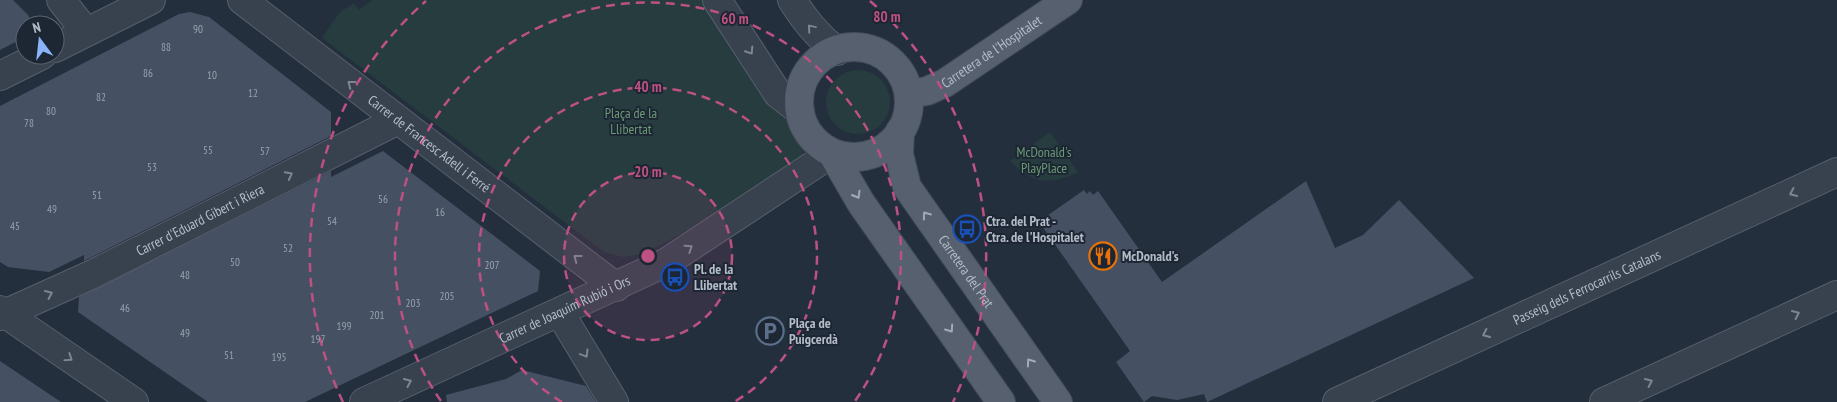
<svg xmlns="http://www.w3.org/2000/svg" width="1837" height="402" viewBox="0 0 1837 402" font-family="'PT Sans Narrow',sans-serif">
  <rect width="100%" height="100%" fill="#242f3e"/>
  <g fill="#263c3f">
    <path d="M373 0H709L805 147 801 159 696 226 643 254 623 257 604 252 322 38 340 12 354 3 359 10Z"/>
    <circle cx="858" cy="102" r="32"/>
    <path d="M1050 132 1078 172C1049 186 1032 183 1010 161Z"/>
  </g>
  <g fill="#455162">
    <path d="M0 0H13L29 16 28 25H25V37L0 50Z"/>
    <path d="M190 12 209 17 331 112V136L84 261V255L49 272 8 267 0 262V106L179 14Z"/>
    <path d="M383 151 540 271 538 291 305 402H208L78 312 79 297 331 171V177Z"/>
    <path d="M1306 181 1335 248 1363 235 1399 200 1474 278 1207 402 1204 394 1177 400 1152 396 1144 402 1116 362 1130 351 1042 226 1047 222 1044 218 1084 190 1087 194 1090 191 1093 195 1098 191 1162 282Z"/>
    <path d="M0 361 61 402H0Z"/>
    <path d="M522 370 586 386 596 402H447L446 395 506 379Z"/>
  </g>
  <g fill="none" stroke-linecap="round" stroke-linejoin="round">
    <g stroke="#565f6c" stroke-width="30">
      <g id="minor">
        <path d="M61 0 86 32"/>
        <path id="s1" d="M242 0 616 287"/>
        <path d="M717 0 778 94 800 111"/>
        <path d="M792 0C805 20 817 36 837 51"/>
        <path d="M55 48 151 0"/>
        <path d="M0 76 42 55"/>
        <path d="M0 310 134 402"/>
        <path d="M560 313 614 402"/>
        <path id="s2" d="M0 316 93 274 398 120"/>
        <path id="s3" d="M364 402 667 262 832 153"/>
        <path id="s4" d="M1337 402 1837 172"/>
        <path d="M1604 402 1837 295"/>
      </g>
    </g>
    <g stroke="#414a57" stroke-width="30">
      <g id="major">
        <circle cx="854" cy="102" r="55"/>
        <path id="s5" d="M909 94 927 91 945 83 1068 0"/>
        <path id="s6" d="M900 131 899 154 907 187 1058 402"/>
        <path d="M832 153 861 203 1001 402"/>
      </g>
    </g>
    <use href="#minor" stroke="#38414e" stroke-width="28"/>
    <use href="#major" stroke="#56606e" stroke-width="28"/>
  </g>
  <defs><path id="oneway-chevron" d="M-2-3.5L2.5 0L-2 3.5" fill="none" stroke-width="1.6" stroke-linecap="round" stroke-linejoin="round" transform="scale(1.25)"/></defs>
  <g stroke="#7c8592">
    <use href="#oneway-chevron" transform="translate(811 28) rotate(-130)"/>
    <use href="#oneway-chevron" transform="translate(750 51) rotate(57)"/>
    <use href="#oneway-chevron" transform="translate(351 84) rotate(-142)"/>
    <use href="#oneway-chevron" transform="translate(289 175) rotate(-27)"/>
    <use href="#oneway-chevron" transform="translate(1793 193) rotate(155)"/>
    <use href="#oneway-chevron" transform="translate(689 248) rotate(-34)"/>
    <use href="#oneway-chevron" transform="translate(577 258) rotate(-142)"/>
    <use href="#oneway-chevron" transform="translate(49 294) rotate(-24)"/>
    <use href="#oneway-chevron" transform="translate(1796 314) rotate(-25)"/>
    <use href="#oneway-chevron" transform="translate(1486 334) rotate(155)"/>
    <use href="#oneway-chevron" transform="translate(585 354) rotate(59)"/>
    <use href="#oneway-chevron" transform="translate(69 358) rotate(34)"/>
    <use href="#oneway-chevron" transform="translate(408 382) rotate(-24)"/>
    <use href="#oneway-chevron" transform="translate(1649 382) rotate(-25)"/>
  </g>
  <g stroke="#a1aab7">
    <use href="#oneway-chevron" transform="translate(857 195) rotate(60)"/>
    <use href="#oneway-chevron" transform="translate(926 215) rotate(-125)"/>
    <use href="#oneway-chevron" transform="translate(950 329) rotate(55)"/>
    <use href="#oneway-chevron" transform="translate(1030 362) rotate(-125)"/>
  </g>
  <circle cx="648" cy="256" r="84" fill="#bd5182" fill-opacity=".12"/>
  <g fill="none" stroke="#bd5182" stroke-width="2.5" stroke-dasharray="9 6">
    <circle cx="648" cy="256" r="84"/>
    <path d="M562 402A169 169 0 1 1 734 402"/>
    <path d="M441 401A253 253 0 1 1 855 401"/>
    <path d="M343 402A338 338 0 0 1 426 1M870 1A338 338 0 0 1 953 402"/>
  </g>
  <defs>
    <g id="bus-ring" transform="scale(1.4375)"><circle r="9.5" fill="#1d2633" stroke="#1a4fb4" stroke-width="1.5"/><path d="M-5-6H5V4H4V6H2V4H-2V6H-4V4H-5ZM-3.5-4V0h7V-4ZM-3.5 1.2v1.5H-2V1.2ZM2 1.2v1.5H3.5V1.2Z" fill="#1a4fb4"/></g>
    <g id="restaurant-ring" transform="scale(1.4375)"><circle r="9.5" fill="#1d2633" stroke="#e8710a" stroke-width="1.5"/><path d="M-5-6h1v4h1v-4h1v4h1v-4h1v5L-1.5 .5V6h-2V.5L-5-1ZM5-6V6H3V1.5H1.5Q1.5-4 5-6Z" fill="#e8710a"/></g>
    <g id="parking-ring" transform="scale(1.4375)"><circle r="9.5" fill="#1d2633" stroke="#5c6f8a" stroke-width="1.5"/><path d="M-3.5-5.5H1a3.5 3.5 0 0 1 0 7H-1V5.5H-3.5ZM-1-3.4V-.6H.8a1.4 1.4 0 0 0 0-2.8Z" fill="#5c6f8a"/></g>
  </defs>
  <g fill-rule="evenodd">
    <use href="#bus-ring" x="967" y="229"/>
    <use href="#restaurant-ring" x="1103" y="256"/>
    <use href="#bus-ring" x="675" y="277"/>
    <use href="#parking-ring" x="770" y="331"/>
  </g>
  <g text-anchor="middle" stroke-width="4" stroke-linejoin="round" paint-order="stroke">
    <g font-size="11" fill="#98a1af">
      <text x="198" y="33">90</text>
      <text x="166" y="51">88</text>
      <text x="148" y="77">86</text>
      <text x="212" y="79">10</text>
      <text x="253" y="97">12</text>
      <text x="101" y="101">82</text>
      <text x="51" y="115">80</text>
      <text x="29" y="127">78</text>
      <text x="208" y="154">55</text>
      <text x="265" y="155">57</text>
      <text x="152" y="171">53</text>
      <text x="97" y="199">51</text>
      <text x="383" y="203">56</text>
      <text x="52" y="213">49</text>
      <text x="440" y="216">16</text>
      <text x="332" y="225">54</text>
      <text x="15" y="230">45</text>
      <text x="288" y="252">52</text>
      <text x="235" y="266">50</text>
      <text x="492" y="269">207</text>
      <text x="185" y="279">48</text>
      <text x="447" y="300">205</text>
      <text x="413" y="307">203</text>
      <text x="125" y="312">46</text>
      <text x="377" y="319">201</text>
      <text x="344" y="330">199</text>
      <text x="185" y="337">49</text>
      <text x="318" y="343">197</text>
      <text x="229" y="359">51</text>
      <text x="279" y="361">195</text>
    </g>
    <g font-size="14" fill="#b4bcc9" stroke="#1d2633">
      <text dy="5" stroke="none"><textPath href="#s5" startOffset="94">Carretera de l'Hospitalet</textPath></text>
      <text dy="5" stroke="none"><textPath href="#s1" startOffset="236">Carrer de Francesc Adell i Ferré</textPath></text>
      <text dy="5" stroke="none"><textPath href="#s2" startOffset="222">Carrer d'Eduard Gibert i Riera</textPath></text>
      <text dy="5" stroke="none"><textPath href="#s6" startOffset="160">Carretera del Prat</textPath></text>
      <text dy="5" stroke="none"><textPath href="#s4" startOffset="275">Passeig dels Ferrocarrils Catalans</textPath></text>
      <text dy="5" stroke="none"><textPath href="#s3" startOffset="221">Carrer de Joaquim Rubió i Ors</textPath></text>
    </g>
    <g font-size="14" fill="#6b9a76" stroke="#1d2633">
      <text x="631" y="118">Plaça de la<tspan x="631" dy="16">Llibertat</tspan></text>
      <text x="1044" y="157">McDonald's<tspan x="1044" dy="16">PlayPlace</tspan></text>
    </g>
    <g font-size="14" font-weight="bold" fill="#b4bcc9" stroke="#1d2633" text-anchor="start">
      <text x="986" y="226">Ctra. del Prat -<tspan x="986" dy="16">Ctra. de l'Hospitalet</tspan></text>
      <text x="1122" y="261">McDonald's</text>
      <text x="694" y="274">Pl. de la<tspan x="694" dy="16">Llibertat</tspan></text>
      <text x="789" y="328">Plaça de<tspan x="789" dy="16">Puigcerdà</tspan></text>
    </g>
  </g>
  <circle cx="648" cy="256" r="8" fill="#bd5182" stroke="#1d2633" stroke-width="2.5"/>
  <g font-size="15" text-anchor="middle" font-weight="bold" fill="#bd5182" stroke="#1d2633" stroke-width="4" stroke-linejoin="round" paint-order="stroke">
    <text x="887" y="22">80 m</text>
    <text x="735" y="24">60 m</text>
    <text x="648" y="92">40 m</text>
    <text x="648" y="177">20 m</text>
  </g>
  <g transform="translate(40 40) rotate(345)"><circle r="24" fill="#1d2633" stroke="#59626f"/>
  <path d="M0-4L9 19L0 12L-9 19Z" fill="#8ab4f8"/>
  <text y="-8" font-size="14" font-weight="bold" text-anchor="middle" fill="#b4bcc9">N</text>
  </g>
</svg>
